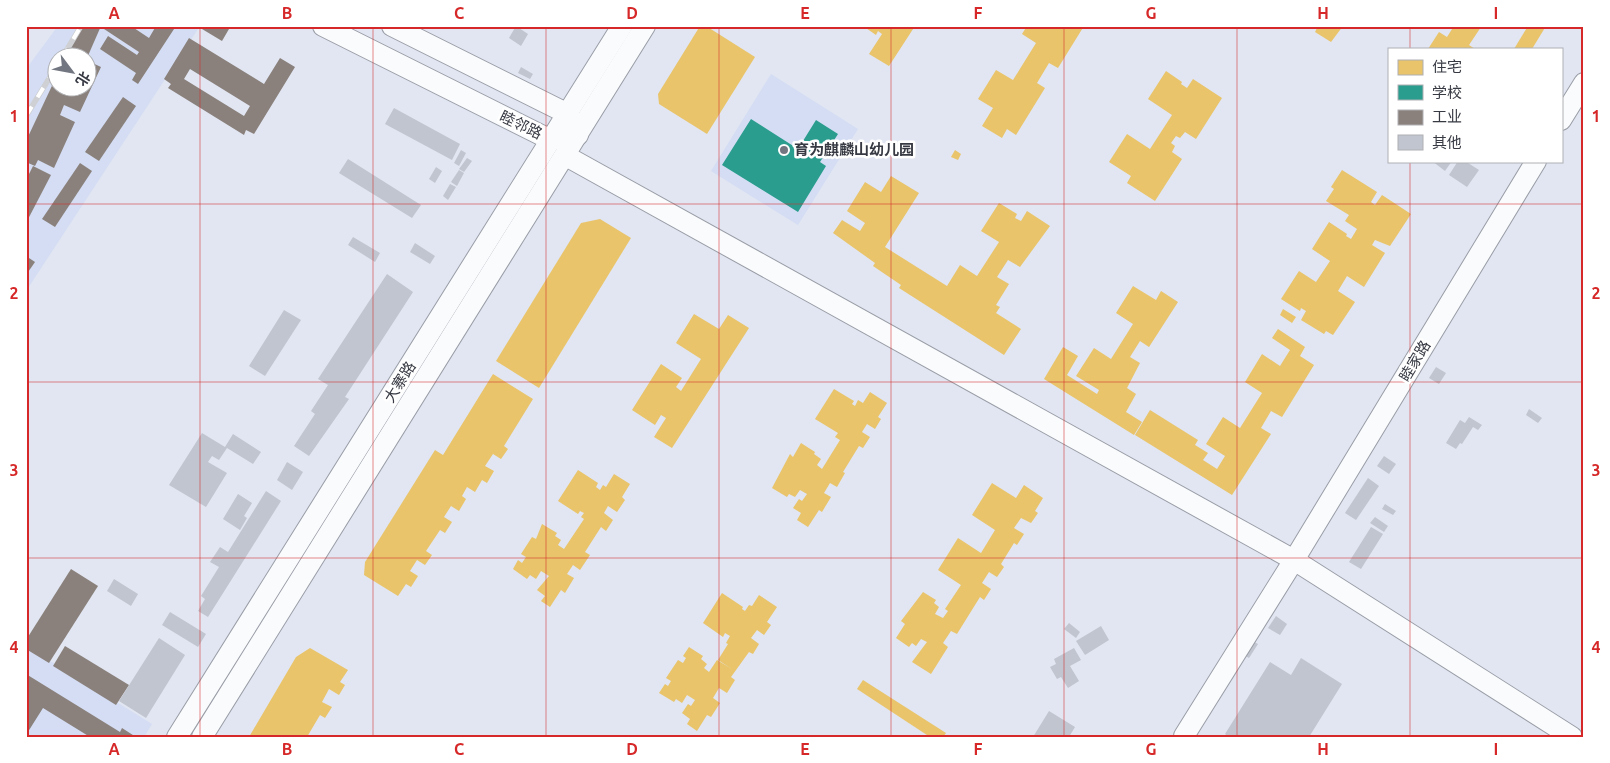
<svg xmlns="http://www.w3.org/2000/svg" width="1610" height="763" viewBox="0 0 1610 763" font-family="Ubuntu,'Noto Sans SC',sans-serif">
  <rect width="100%" height="100%" fill="#e1e6f2"/>
  <g fill="#d4ddf3" fill-rule="evenodd">
    <path d="M58 26H200L26 291V69ZM58 58H88V88H58Z"/>
    <path d="M771 74 858 129 798 225 711 171Z"/>
    <path d="M26 646 152 724 144 737H26Z"/>
  </g>
  <g fill="#e9c46a">
    <path d="M700 26H706L755 57 707 134 659 104 658 94Z"/>
    <path d="M863 26H915L889 66 869 54 882 34 878 31 876 35Z"/>
    <path d="M1027 26H1084L1058 68 1049 63 1037 83 1045 88 1016 135 1007 129 1002 138 982 126 993 108 978 99 996 70 1013 80 1036 43 1022 34Z"/>
    <path d="M1318 26H1343L1331 42 1315 32Z"/>
    <path d="M1454 26 1481 27 1469 45 1475 49H1428L1439 32 1447 37Z"/>
    <path d="M1528 26H1546L1532 49H1514Z"/>
    <path d="M1166 71 1182 82 1181 84 1187 88 1193 79 1222 98 1196 139 1185 132 1180 138 1176 136 1171 143 1175 146 1172 152 1182 159 1155 201 1127 183 1131 176 1109 162 1127 134 1150 149 1172 115 1148 99Z"/>
    <path d="M955 150 961 154 958 160 951 157Z"/>
    <path d="M1342 170 1377 192 1371 202 1375 205 1382 195 1411 214 1390 246 1375 240 1372 245 1385 253 1364 287 1347 276 1338 291 1355 302 1333 335 1326 331 1324 334 1301 320 1306 311 1301 308 1300 311 1281 299 1299 271 1316 282 1330 261 1312 249 1329 222 1347 234 1346 236 1351 239 1357 229 1345 221 1349 215 1326 201 1334 189 1331 187Z"/>
    <path d="M891 176 919 193 885 247 947 286 960 265 977 276 999 242 981 231 999 203 1017 214 1015 218 1021 221 1027 211 1050 226 1020 267 1008 260 997 277 1009 284 996 305 1000 307 996 313 1021 329 1004 355 899 288 901 285 873 266 875 263 833 233 842 220 860 231 865 223 847 211 865 182 881 192Z"/>
    <path d="M600 219 631 238 539 388 496 361 581 223Z"/>
    <path d="M1133 286 1156 300 1161 291 1178 302 1149 347 1140 341 1130 357 1140 363 1127 388 1136 394 1126 412 1142 422 1134 435 1044 379 1063 347 1078 356 1067 375 1097 394 1099 390 1076 376 1094 348 1111 359 1133 324 1116 313Z"/>
    <path d="M1283 309 1296 317 1292 323 1280 315Z"/>
    <path d="M694 314 719 329 728 315 749 328 672 448 654 437 666 418 661 415 655 425 632 410 661 364 682 378 676 387 681 391 701 359 676 343Z"/>
    <path d="M1278 329 1305 347 1300 356 1314 365 1282 417 1271 411 1261 428 1271 434 1232 495 1135 435 1150 410 1198 440 1195 445 1208 453 1203 460 1217 469 1225 456 1206 444 1223 417 1240 428 1262 393 1245 382 1262 354 1280 366 1290 350 1272 338Z"/>
    <path d="M493 374 533 399 504 446 508 449 501 459 493 454 485 466 494 471 487 483 482 480 475 492 467 487 462 496 466 499 459 511 451 506 444 517 452 522 445 533 440 530 426 551 432 555 425 565 417 560 410 571 418 576 411 587 406 584 398 596 364 575 365 562 435 450 443 455Z"/>
    <path d="M834 389 854 401 852 404 855 406 858 400 863 403 870 392 887 403 878 417 881 419 875 429 867 424 862 432 870 437 863 448 859 446 843 472 845 473 837 487 830 483 824 493 831 497 822 512 819 510 808 527 797 520 801 513 793 508 799 499 802 501 807 494 800 490 795 497 789 494 787 497 772 488 790 454 793 457 801 443 815 452 814 454 821 459 817 465 822 469 840 440 835 437 838 433 815 419Z"/>
    <path d="M578 470 598 483 596 487 600 490 603 485 606 487 614 474 630 484 622 497 625 500 617 512 608 506 604 513 613 520 606 531 601 527 585 552 590 555 580 570 573 565 567 574 574 578 565 593 561 590 550 607 541 601 545 596 537 590 549 576 541 571 536 579 530 575 527 579 513 569 518 560 522 563 526 557 521 554 532 537 536 539 542 524 557 533 555 536 561 540 558 545 564 549 584 519 581 517 584 513 580 511 578 514 558 501Z"/>
    <path d="M992 483 1016 498 1024 485 1043 498 1035 511 1038 513 1031 523 1021 518 1014 528 1024 534 1017 545 1014 543 1001 564 1004 567 997 577 989 572 982 583 991 589 984 600 980 597 957 634 951 631 943 643 948 647 931 674 912 662 927 642 921 639 916 646 912 643 909 647 896 638 905 624 901 621 923 592 936 600 934 603 939 607 935 614 943 618 948 611 945 609 961 585 938 570 958 538 981 553 995 530 972 515Z"/>
    <path d="M722 593 743 607 742 609 745 611 749 605 752 606 759 595 777 607 767 622 771 625 764 635 757 630 751 638 759 644 753 654 749 652 731 677 735 680 727 693 719 688 713 698 720 703 711 717 707 715 697 731 687 724 690 719 682 713 688 704 691 706 695 700 687 695 682 703 676 699 674 702 659 693 665 684 668 686 671 681 666 678 678 660 683 663 686 658 683 656 689 647 703 656 701 659 707 664 704 668 709 672 717 660 732 669 718 660 728 644 726 643 730 636 725 633 723 637 703 623Z"/>
    <path d="M310 648 348 670 340 682 345 685 339 695 329 689 322 702 332 707 325 718 320 715 307 737H249L296 657Z"/>
    <path d="M863 680 946 733 943 737H930L857 689Z"/>
  </g>
  <path fill="#2a9d8f" d="M751 119 798 149 816 120 838 134 820 162 826 166 798 212 722 165Z"/>
  <g fill="#8a817c" fill-rule="evenodd">
    <path d="M79 26H101L87 58H65Z"/>
    <path d="M106 26H131L149 38 156 26H176L138 84 132 80 136 73 100 49 108 36 137 55 139 52 104 29Z"/>
    <path d="M197 26H225L229 29 222 41Z"/>
    <path d="M189 38 264 84 280 58 295 67 254 134 246 130 244 135 168 88 171 84 164 79ZM190 69 250 106 244 116 184 79Z"/>
    <path d="M88 61 101 67 80 112 64 105 60 115 75 122 54 168 38 160 35 166 26 162V141L58 73V88H88Z"/>
    <path d="M123 97 136 106 99 161 85 152Z"/>
    <path d="M80 163 92 171 55 227 42 219Z"/>
    <path d="M33 166 51 175 26 223V180Z"/>
    <path d="M26 256 35 262 26 275Z"/>
    <path d="M71 569 98 586 49 663 26 649V640Z"/>
    <path d="M65 646 129 685 116 705 53 666Z"/>
    <path d="M26 674 120 732 122 728 136 737H90L43 708 26 735Z"/>
  </g>
  <g fill="#c1c5cf">
    <path d="M516 26 528 34 521 46 509 38Z"/>
    <path d="M521 67 533 74 530 79 518 73Z"/>
    <path d="M394 108 460 144 452 160 385 124Z"/>
    <path d="M461 150 466 153 459 166 454 163Z"/>
    <path d="M467 158 472 161 464 172 459 169Z"/>
    <path d="M348 159 421 205 412 218 339 173Z"/>
    <path d="M1432 161H1452L1445 171Z"/>
    <path d="M1458 161H1465L1479 170 1467 187 1449 175Z"/>
    <path d="M436 167 442 171 435 183 429 179Z"/>
    <path d="M459 170 464 173 457 186 451 182Z"/>
    <path d="M450 184 456 187 448 200 443 196Z"/>
    <path d="M353 237 380 253 375 262 348 245Z"/>
    <path d="M415 243 435 256 430 264 410 252Z"/>
    <path d="M387 274 413 292 345 397 349 399 309 456 294 446 315 414 311 411 328 385 318 379Z"/>
    <path d="M284 310 301 320 265 376 249 366Z"/>
    <path d="M1436 367 1446 373 1439 384 1429 378Z"/>
    <path d="M1529 409 1542 418 1538 423 1526 415Z"/>
    <path d="M1469 417 1482 425 1478 430 1473 427 1462 444 1460 443 1456 449 1446 443 1460 420 1465 423Z"/>
    <path d="M202 433 225 447 233 434 261 452 253 464 227 448 219 460 212 456 208 462 227 473 206 507 169 485Z"/>
    <path d="M1384 456 1396 464 1389 474 1377 466Z"/>
    <path d="M287 462 303 472 292 490 277 480Z"/>
    <path d="M1368 478 1379 486 1356 520 1345 513Z"/>
    <path d="M266 491 281 501 208 617 198 611 205 599 201 596 219 567 210 562 220 547 228 552Z"/>
    <path d="M238 494 252 503 244 516 247 518 240 530 223 519Z"/>
    <path d="M1385 504 1396 511 1393 515 1382 509Z"/>
    <path d="M1375 517 1388 526 1384 532 1370 523Z"/>
    <path d="M1371 527 1383 534 1361 569 1349 562Z"/>
    <path d="M114 579 138 594 131 606 107 591Z"/>
    <path d="M170 612 206 634 198 647 162 625Z"/>
    <path d="M1276 616 1287 624 1280 635 1268 628Z"/>
    <path d="M1069 623 1080 632 1076 638 1064 629Z"/>
    <path d="M1101 626 1109 640 1085 655 1076 641Z"/>
    <path d="M159 638 185 655 146 718 119 701Z"/>
    <path d="M1249 639 1258 644 1249 658 1240 653Z"/>
    <path d="M1074 648 1081 660 1070 666 1079 681 1068 688 1061 677 1057 679 1050 667 1056 664 1054 659Z"/>
    <path d="M1301 658 1342 684 1309 737H1229L1225 734 1270 662 1291 675Z"/>
    <path d="M1049 711 1075 727 1069 737H1033Z"/>
  </g>
  <g fill="none" stroke-linecap="round" stroke-linejoin="round">
    <g stroke="#999da6" stroke-width="22">
      <g id="secondary">
        <path d="M323 26 551 140 578 135 568 114 392 26"/>
        <path d="M1561 120 1584 83"/>
        <path d="M566 156 1294 560 1572 737"/>
        <path d="M1184 736 1294 560 1536 161"/>
        <path d="M177 737 622 26"/>
        <path d="M202 737 645 26"/>
      </g>
    </g>
    <use href="#secondary" stroke="#fafbfd" stroke-width="20"/>
    <g stroke="#ced0d3" stroke-width="5.5">
      <g id="rail">
        <path d="M62 58 81 26"/>
        <path d="M26 116 58 64"/>
      </g>
    </g>
    <use href="#rail" stroke="#fff" stroke-width="4" stroke-dasharray="11" stroke-linecap="butt"/>
  </g>
  <path fill="none" stroke="#d62828" stroke-width="1" stroke-opacity="0.55" d="M200 26V737M373 26V737M546 26V737M719 26V737M891 26V737M1064 26V737M1237 26V737M1410 26V49M1410 161V737M26 204H1584M26 382H1584M26 558H1584"/>
  <circle fill="#727680" stroke="#fff" stroke-width="2" cx="784" cy="150" r="5"/>
  <g text-anchor="middle" stroke-width="5" stroke-linejoin="round" paint-order="stroke">
    <g font-size="15" fill="#373a43" stroke="#fff">
      <text transform="translate(521 125) rotate(26)" y="5">睦邻路</text>
      <text transform="translate(1415 361) rotate(-59)" y="5">睦家路</text>
      <text transform="translate(400 382) rotate(-58)" y="5">大寨路</text>
    </g>
    <g font-size="15" font-weight="bold" fill="#373a43" stroke="#fff" text-anchor="start">
      <text x="794" y="155">育为麒麟山幼儿园</text>
    </g>
  </g>
  <rect width="1610" height="763" fill="none" stroke="#ffffff" stroke-width="55"/>
  <rect x="1388" y="48" width="175" height="115" fill="#ffffff" stroke="#afb0b4"/>
  <rect x="1398" y="60" width="25" height="15" fill="#e9c46a" stroke="#afb0b4"/>
  <text x="1432" y="72" font-size="15" fill="#373a43">住宅</text>
  <rect x="1398" y="85" width="25" height="15" fill="#2a9d8f" stroke="#afb0b4"/>
  <text x="1432" y="98" font-size="15" fill="#373a43">学校</text>
  <rect x="1398" y="110" width="25" height="15" fill="#8a817c" stroke="#afb0b4"/>
  <text x="1432" y="122" font-size="15" fill="#373a43">工业</text>
  <rect x="1398" y="135" width="25" height="15" fill="#c1c5cf" stroke="#afb0b4"/>
  <text x="1432" y="148" font-size="15" fill="#373a43">其他</text>
  <g transform="translate(72 72) rotate(122)"><circle r="24" fill="#ffffff" stroke="#afb0b4"/>
  <path d="M0-4L9 19L0 12L-9 19Z" fill="#727680"/>
  <text y="-8" font-size="14" font-weight="bold" text-anchor="middle" fill="#373a43">北</text>
  </g>
  <rect x="28" y="28" width="1554" height="708" fill="none" stroke="#d62828" stroke-width="2"/>
  <g font-size="16" text-anchor="middle" font-weight="bold" fill="#d62828">
    <text x="114" y="19">A</text>
    <text x="287" y="19">B</text>
    <text x="459" y="19">C</text>
    <text x="632" y="19">D</text>
    <text x="805" y="19">E</text>
    <text x="978" y="19">F</text>
    <text x="1151" y="19">G</text>
    <text x="1323" y="19">H</text>
    <text x="1496" y="19">I</text>
    <text x="14" y="122">1</text>
    <text x="1596" y="122">1</text>
    <text x="14" y="299">2</text>
    <text x="1596" y="299">2</text>
    <text x="14" y="476">3</text>
    <text x="1596" y="476">3</text>
    <text x="14" y="653">4</text>
    <text x="1596" y="653">4</text>
    <text x="114" y="755">A</text>
    <text x="287" y="755">B</text>
    <text x="459" y="755">C</text>
    <text x="632" y="755">D</text>
    <text x="805" y="755">E</text>
    <text x="978" y="755">F</text>
    <text x="1151" y="755">G</text>
    <text x="1323" y="755">H</text>
    <text x="1496" y="755">I</text>
  </g>
</svg>
